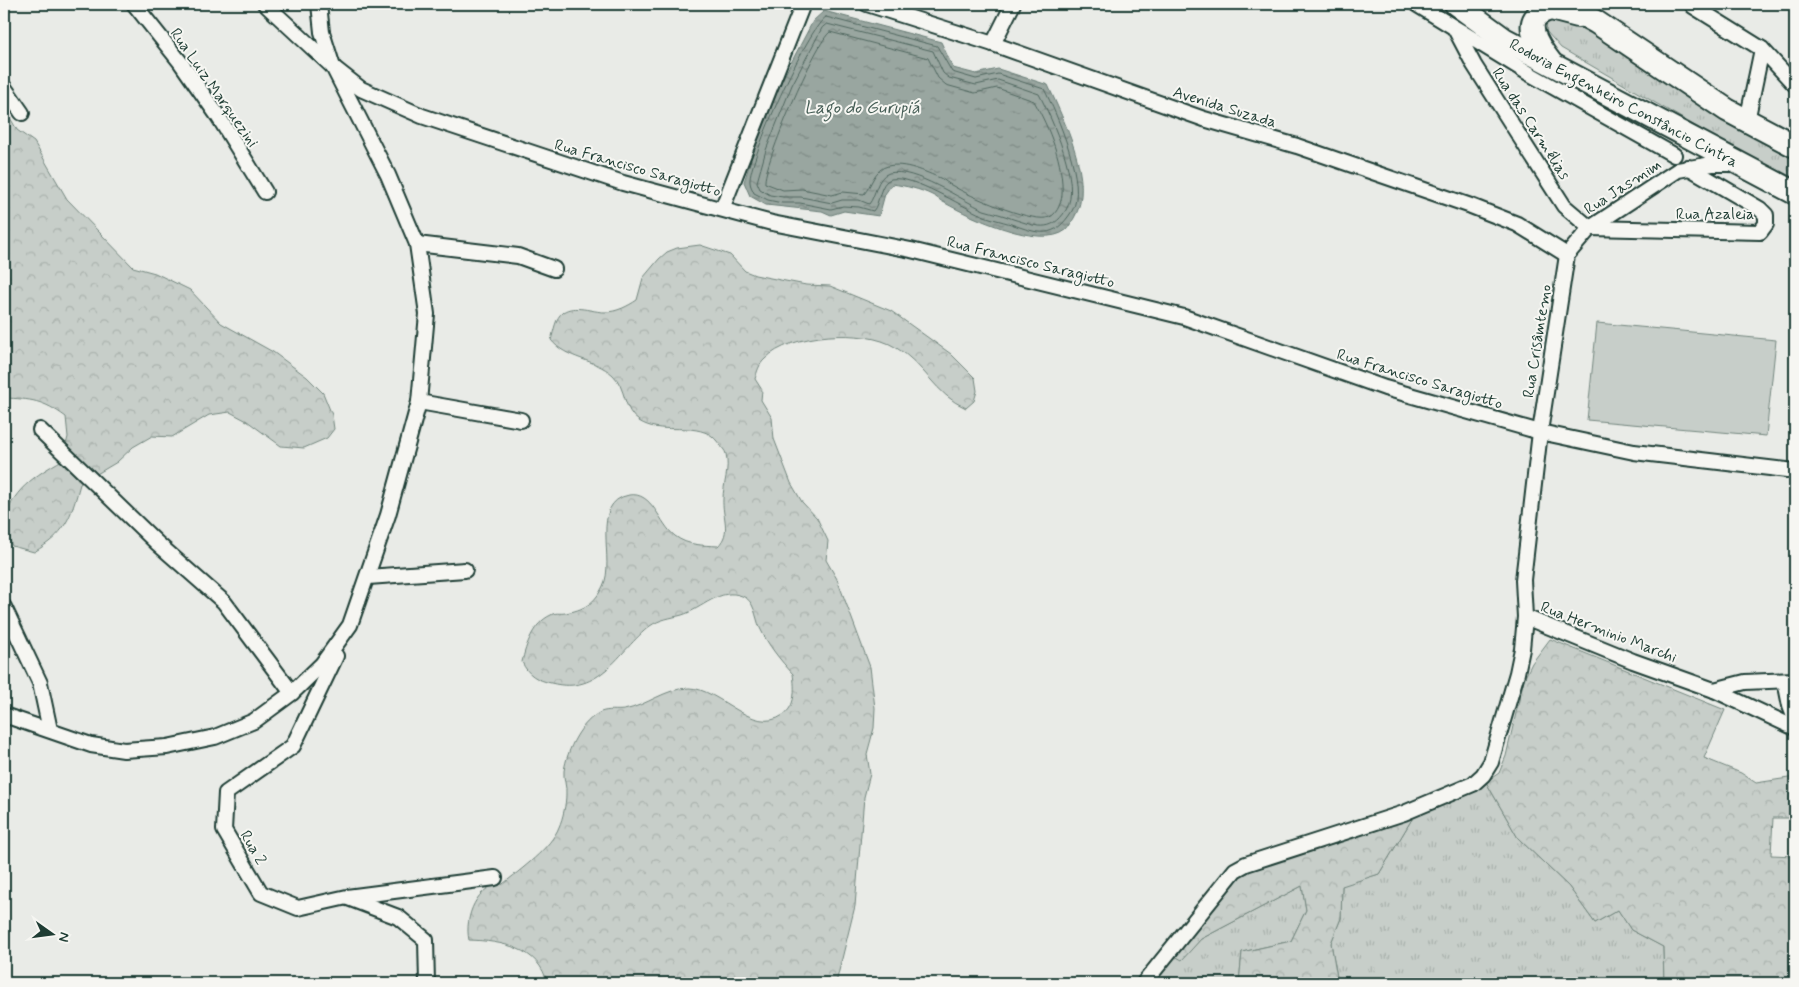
<svg xmlns="http://www.w3.org/2000/svg" width="1799" height="987" viewBox="0 0 1799 987" font-family="Mynerve,sans-serif">
<style>
.grass{fill:url(#grass-tufts);stroke:#73867e}
.forest{fill:url(#forest-crowns);stroke:#73867e}
.park{fill:#c7cec9;stroke:#73867e}
.water{fill:url(#water-ripples);stroke:#687c75}
.lines{fill:none;stroke-linecap:round;stroke-linejoin:round}
.shore{stroke:#50675f;stroke-width:1}
.minor-casing{stroke:#1f3d34;stroke-width:18}
.primary-casing{stroke:#1f3d34;stroke-width:26}
.minor{stroke:#f6f6f2;stroke-width:14}
.primary{stroke:#f6f6f2;stroke-width:22}
.labels{text-anchor:middle;stroke-width:4;stroke-linejoin:round;paint-order:stroke}
.street-label{font-size:16px;fill:#1f3d34;stroke:#f6f6f2}
.water-label{font-size:18px;font-style:italic;fill:#445c54;stroke:#f6f6f2}
</style>
<defs>
<pattern id="grass-tufts" width="24" height="20" patternUnits="userSpaceOnUse" patternTransform="scale(1.25)"><rect width="24" height="20" fill="#c7cec9"/><path d="M3 7l-1-3M5 7V3M7 7l1-3M15 17l-1-3M17 17v-4M19 17l1-3" fill="none" stroke="#aab2ad"/></pattern>
<pattern id="forest-crowns" width="20" height="18" patternUnits="userSpaceOnUse" patternTransform="scale(1.25)"><rect width="20" height="18" fill="#c7cec9"/><path d="M2 6a3 3 0 1 1 6 0M12 15a3 3 0 1 1 6 0" fill="none" stroke="#aab2ad"/></pattern>
<pattern id="water-ripples" width="26" height="14" patternUnits="userSpaceOnUse" patternTransform="scale(1.25)"><rect width="26" height="14" fill="#99a6a0"/><path d="M2 4q2-2 4 0t4 0M15 11q2-2 4 0t4 0" fill="none" stroke="#7c8883"/></pattern>
</defs>
<rect width="100%" height="100%" fill="#e9ebe7"/>
<filter id="ink" filterUnits="userSpaceOnUse"><feTurbulence type="fractalNoise" baseFrequency=".02" numOctaves="2"/><feDisplacementMap in="SourceGraphic" scale="10" xChannelSelector="R" yChannelSelector="G"/><feConvolveMatrix kernelMatrix="1 2 1 2 8 2 1 2 1" color-interpolation-filters="sRGB"/></filter>
<g filter="url(#ink)">
<g class="grass">
<polygon points="1551,19 1584,26 1712,112 1795,160 1795,184 1561,48 1546,31 1547,22"/>
<polygon points="1486,782 1518,838 1569,887 1595,923 1618,910 1631,930 1663,947 1664,983 1338,983 1331,943 1341,918 1342,885 1379,874 1415,814"/>
<polygon points="1302,886 1306,910 1291,941 1242,952 1239,983 1152,983 1175,956 1182,959 1201,939"/>
</g>
<g class="forest">
<path d="M4 107 17 130 34 142 67 199 133 267 155 273 190 290 221 323 273 352 307 377 323 393 332 415 334 429 327 438 304 448 281 446 247 421 230 412 209 415 172 437 152 436 133 447 117 462 80 484C71 518 65 534 34 552L12 546C10 540 6 530 6 524 7 492 38 474 62 460L68 437 66 417C43 400 31 399 4 398Z"/>
<path d="M700 245 730 255 745 271 755 275 806 285 830 286 891 311 951 354 975 378 977 391 974 401 966 408C935 395 924 363 895 347 865 328 790 333 765 359 759 364 757 372 755 379L762 390 761 400 772 418 774 439 791 483 802 502 817 518 828 541 826 560 837 579 870 667 875 708 874 728 867 754 870 774 864 797 855 906 836 983H547C540 948 501 941 469 940 464 917 477 884 503 884 520 870 551 848 559 827 563 818 566 804 566 794 567 787 563 778 564 771 567 750 581 721 601 712 609 709 616 711 624 710 646 706 666 688 689 688 719 688 753 736 783 715 796 706 795 689 793 674 780 660 768 645 760 628 755 617 755 600 742 596 720 587 702 609 682 615 671 618 660 619 650 626 618 651 601 696 551 683 537 680 528 675 522 662 526 645 533 623 551 615 555 612 560 614 565 613 584 610 595 603 603 586 616 561 589 502 629 495 653 491 659 524 675 536 688 546 703 545 718 546 732 532 722 517 723 499 723 484 730 469 726 454 725 450 722 448 720 445 717 441 713 436 709 434 687 423 661 435 639 421 623 411 626 387 613 375 594 358 567 360 551 340 554 331 555 318 563 312 575 304 592 312 605 312 617 312 628 306 637 300L643 278 659 259 667 252 677 248Z"/>
<polygon points="1550,639 1725,710 1704,758 1741,773 1756,783 1795,777 1795,818 1773,818 1771,855 1795,856 1795,983 1664,983 1663,947 1631,930 1618,910 1595,923 1569,887 1518,838 1486,782 1499,773 1506,756 1524,679 1532,663"/>
<polygon points="1415,814 1379,874 1342,886 1341,918 1331,943 1338,983 1239,983 1242,952 1291,941 1306,910 1302,886 1201,939 1182,960 1175,956 1234,876 1247,869"/>
</g>
<polygon class="park" points="1597,323 1776,340 1766,436 1587,420"/>
<path class="water" d="M824 11 941 42 953 68 976 74 998 69 1048 85C1063 119 1096 183 1074 218 1072 221 1069 227 1066 230 1041 250 970 217 945 203 940 201 937 197 932 195 920 189 906 186 892 184L885 194 879 216 844 211 831 215 822 211 766 205 750 196 744 182 755 147 782 80 813 21Z"/>
<g class="lines">
<g class="shore">
<path d="M826 17 937 46 952 72 976 79 998 74 1044 89C1057 114 1088 186 1072 211 1054 240 1039 234 1011 224 1001 221 991 219 982 215 960 206 914 175 891 179 879 182 880 204 873 211L859 207 843 206 831 209 800 203H782L768 200 754 193C753 190 750 186 750 182 748 161 808 27 826 17Z"/>
<path d="M827 24 933 51 943 73 949 78 976 85 998 80 1039 94C1052 119 1082 184 1066 210 1051 234 1036 226 1013 219 1004 215 994 213 984 210 961 200 914 167 889 173 876 177 876 196 869 204L859 200H842L832 203 801 197H783L770 195 760 189 757 182 766 150 792 85 822 28Z"/>
<path d="M830 32 928 58 938 78 946 85 975 93 997 88 1034 101C1049 128 1064 163 1062 195 1061 204 1056 217 1046 218 1028 221 969 196 953 186 948 184 945 180 940 178 926 172 904 162 888 166 874 169 872 185 864 194L843 192 832 195 802 189 783 190 765 183C763 166 816 41 830 32Z"/>
</g>
<defs>
<g id="minor">
<polyline points="134,4 181,63 218,116 265,192"/>
<polyline points="265,4 333,67 361,89 422,116 623,183 772,223 911,250 1184,317 1385,388 1540,432 1634,452 1795,471"/>
<polyline points="867,4 993,44 1204,119 1297,146 1471,206 1517,224 1567,255"/>
<polyline points="1416,4 1530,74 1674,155"/>
<polyline points="1693,4 1693,6 1762,49 1795,85"/>
<polyline points="1455,29 1474,65 1564,206 1590,228"/>
<polyline points="993,44 1013,4"/>
<polyline points="4,87 22,113"/>
<polyline points="1747,121 1762,49"/>
<polyline points="1735,164 1712,164 1678,170 1590,228 1567,255 1540,432 1523,580 1525,617 1633,661 1714,690 1795,728"/>
<polyline points="722,209 803,4"/>
<polyline points="1590,228 1760,232 1766,224 1766,215 1760,209 1688,167"/>
<polyline points="417,244 518,256 554,269"/>
<polyline points="419,402 521,420"/>
<polyline points="40,430 157,543 224,602 292,693"/>
<polyline points="368,577 465,570"/>
<polyline points="4,607 40,683 50,730"/>
<polyline points="336,656 293,746 226,793 224,830 261,893 298,908 347,897 495,878"/>
<polyline points="1785,681 1790,706 1795,719"/>
<polyline points="1714,690 1745,682 1795,680"/>
<polyline points="4,715 91,745 124,750 167,747 215,737 254,721 292,693 322,664 350,625 388,515 419,402 427,314 417,244 388,175 333,67 322,32 319,4"/>
<polyline points="348,898 398,917 426,940 427,983"/>
<polyline points="1144,983 1235,870 1246,864 1404,813 1473,784 1483,775 1491,762 1517,673 1522,649 1525,617"/>
</g>
<g id="primary">
<polyline points="1456,4 1504,39 1795,193"/>
<polyline points="1563,4 1596,22 1727,110 1795,146"/>
<path d="M1551 63C1538 46 1517 17 1551 9L1578 16"/>
</g>
</defs>
<use href="#minor" class="minor-casing"/>
<use href="#primary" class="primary-casing"/>
<use href="#minor" class="minor"/>
<use href="#primary" class="primary"/>
</g>
</g>
<g class="labels">
<g class="street-label">
<text transform="translate(215 87) rotate(55)" y="6">Rua Luiz Marquezini</text>
<text transform="translate(1624 102) rotate(28)" y="6">Rodovia Engenheiro Constâncio Cintra</text>
<text transform="translate(1225 106) rotate(17)" y="6">Avenida Suzada</text>
<text transform="translate(1532 123) rotate(57)" y="6">Rua das Carmélias</text>
<text transform="translate(638 167) rotate(16)" y="6">Rua Francisco Saragiotto</text>
<text transform="translate(1622 186) rotate(-33)" y="6">Rua Jasmim</text>
<text x="1715" y="219">Rua Azaleia</text>
<text transform="translate(1031 261) rotate(14)" y="6">Rua Francisco Saragiotto</text>
<text transform="translate(1536 341) rotate(-81)" y="6">Rua Crisâmtemo</text>
<text transform="translate(1420 378) rotate(17)" y="6">Rua Francisco Saragiotto</text>
<text transform="translate(1609 631) rotate(21)" y="6">Rua Herminio Marchi</text>
<text transform="translate(254 847) rotate(60)" y="6">Rua 2</text>
</g>
<g class="water-label">
<text x="862" y="113">Lago do Gurupiá</text>
</g>
</g>
<rect width="1799" height="987" fill="none" stroke="#f6f6f2" stroke-width="20"/>
<rect x="10" y="10" width="1779" height="967" fill="none" stroke="#1f3d34" stroke-width="2" filter="url(#ink)"/>
<g transform="translate(52 934) rotate(104)" stroke="#f6f6f2" stroke-width="4" paint-order="stroke">
<path d="M0-4L9 19L0 12L-9 19Z" fill="#1f3d34"/>
<text y="-8" font-size="14" font-weight="bold" text-anchor="middle" fill="#1f3d34">N</text>
</g>
</svg>
